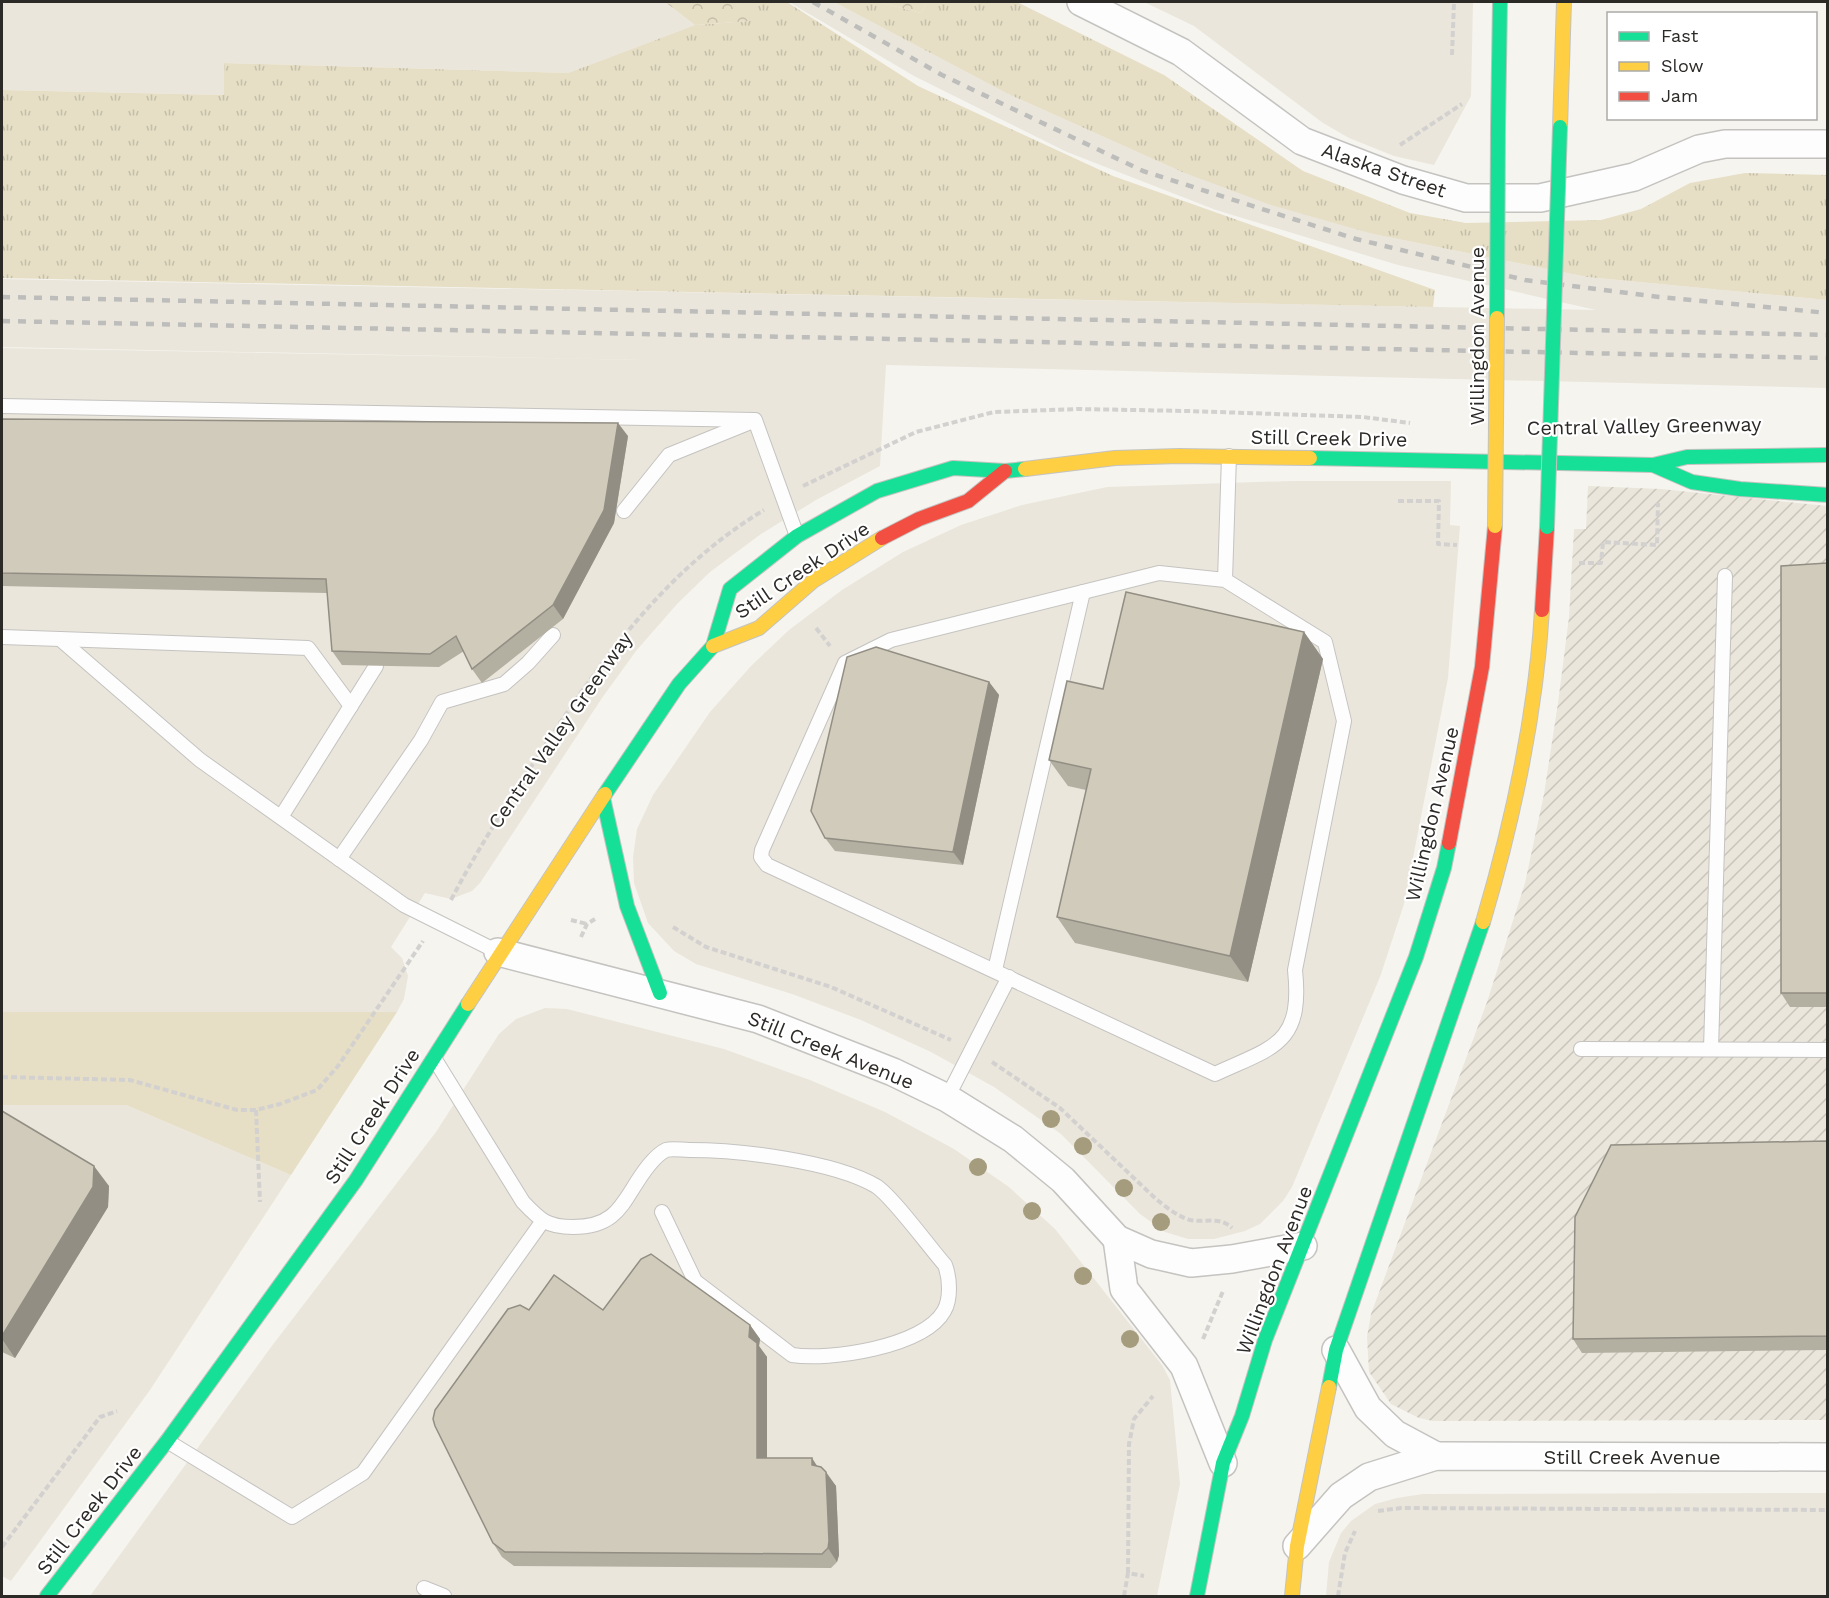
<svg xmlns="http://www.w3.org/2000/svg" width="1829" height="1598" viewBox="0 0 1829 1598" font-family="'Work Sans',sans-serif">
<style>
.built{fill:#eae6db}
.industrial{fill:url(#industrial-furrows)}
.grass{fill:url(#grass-tufts)}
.forest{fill:url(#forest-crowns)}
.park{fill:#e6dec5}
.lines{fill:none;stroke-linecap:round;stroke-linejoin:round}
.lane-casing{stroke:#c4c3c0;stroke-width:16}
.street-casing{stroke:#c4c3c0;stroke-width:30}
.fast-casing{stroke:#c4c3c0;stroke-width:16}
.slow-casing{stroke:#c4c3c0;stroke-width:16}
.jam-casing{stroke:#c4c3c0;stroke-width:16}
.path{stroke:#d3d1cf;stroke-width:4;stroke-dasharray:6 3;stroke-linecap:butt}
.lane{stroke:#fefdfd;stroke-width:14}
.street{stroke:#fefdfd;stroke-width:27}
.fast{stroke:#16e098;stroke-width:14}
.slow{stroke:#ffcf43;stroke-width:14}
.jam{stroke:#f24e42;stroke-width:14}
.rail{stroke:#bdbdbb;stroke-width:4.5;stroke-dasharray:8 8;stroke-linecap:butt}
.fast-bridge-casing{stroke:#c4c3c0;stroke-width:16;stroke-linecap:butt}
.slow-bridge-casing{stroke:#c4c3c0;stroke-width:16;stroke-linecap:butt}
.fast-bridge{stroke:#16e098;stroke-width:14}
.slow-bridge{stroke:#ffcf43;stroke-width:14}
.tree{fill:#a59c7e}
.wall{fill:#b3afa1}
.shaded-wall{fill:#928e83}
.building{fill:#d0cbbb;stroke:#928e83;stroke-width:1.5}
.labels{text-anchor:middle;stroke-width:4.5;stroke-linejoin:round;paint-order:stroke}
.street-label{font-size:20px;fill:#2c2a27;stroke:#fff}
</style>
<defs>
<pattern id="industrial-furrows" width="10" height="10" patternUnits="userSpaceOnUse" patternTransform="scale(1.5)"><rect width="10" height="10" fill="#eae6db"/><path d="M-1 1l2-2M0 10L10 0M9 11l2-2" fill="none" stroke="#c9c5bc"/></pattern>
<pattern id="grass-tufts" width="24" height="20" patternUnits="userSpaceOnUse" patternTransform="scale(1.5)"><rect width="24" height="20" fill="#e6dec5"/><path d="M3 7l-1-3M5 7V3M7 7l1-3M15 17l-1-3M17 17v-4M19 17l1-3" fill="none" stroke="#c5bfa9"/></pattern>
<pattern id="forest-crowns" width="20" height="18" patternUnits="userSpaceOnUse" patternTransform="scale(1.5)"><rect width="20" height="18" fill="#e6dec5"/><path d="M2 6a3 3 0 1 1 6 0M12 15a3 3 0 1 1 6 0" fill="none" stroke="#c5bfa9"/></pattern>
</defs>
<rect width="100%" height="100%" fill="#f5f4ef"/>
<g class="built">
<polygon points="2,2 665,2 695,25 568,73 225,63 225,95 2,90"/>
<polygon points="789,2 834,2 1008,94 1182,172 1373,234 1587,277 1828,300 1827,388 886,365 880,466 816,500 761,534 710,572 677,604 636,651 602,698 480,883 472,891 451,899 425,893 391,947 402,958 408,976 404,999 397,1012 2,1012 2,348 644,360 2,347 2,279 1596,310 1398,265 1216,210 1067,152 914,76"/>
<polygon points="1144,2 1473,2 1471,96 1434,165 1394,156 1349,138 1323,123 1194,26"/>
<polygon points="1291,481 1451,481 1450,525 1460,526 1448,678 1404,904 1380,977 1292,1187 1283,1201 1260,1224 1245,1231 1214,1239 1188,1239 1165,1232 1140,1214 1061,1134 994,1087 931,1052 861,1020 792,994 696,964 674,951 648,923 634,883 633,857 637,829 653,795 710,712 751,666 789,630 842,590 903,552 961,525 1022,505 1107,487"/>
<polygon points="545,1008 567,1009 724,1049 810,1080 885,1112 954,1149 1009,1187 1055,1229 1162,1365 1170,1380 1180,1484 1157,1596 90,1596 271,1347 436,1132 499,1034 516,1019"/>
<polygon points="2,1105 126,1105 291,1175 150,1390 11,1581 2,1576"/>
<polygon points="1827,1493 1827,1596 1326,1596 1329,1562 1341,1533 1351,1521 1375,1504 1397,1498 1423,1494"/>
</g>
<polygon class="industrial" points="1588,486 1661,489 1827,506 1827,1420 1433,1421 1419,1418 1391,1404 1369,1372 1367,1337 1371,1314 1487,1002 1525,883 1544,794 1558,703 1569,617 1574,529 1586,529"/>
<g class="grass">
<polygon points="736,2 787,2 918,86 1113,176 1435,290 1433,307 2,278 2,90 224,95 224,63 568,73 695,25 749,21"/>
<polygon points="834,2 878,2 921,13 927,2 1017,2 1164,75 1303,171 1410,213 1466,223 1601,220 1641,209 1690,183 1745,173 1827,175 1827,300 1587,277 1373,234 1271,205 1182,172 1008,94"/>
</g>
<g class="forest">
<polygon points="665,2 736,2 750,21 695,25"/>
<polygon points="878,2 927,2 921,13"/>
</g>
<polygon class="park" points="2,1012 397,1012 291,1175 126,1105 2,1105"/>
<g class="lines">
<defs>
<g id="lane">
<polyline points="2,406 755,420 797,536"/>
<polyline points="624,511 669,455 748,423"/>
<path d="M1225 580 1159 573 891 640 845 663 762 850 761 857 767 865 1215 1074C1273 1047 1303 1045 1295 970L1344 721 1325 642 1225 580 1229 456"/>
<polyline points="2,637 60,639 200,760 404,905 498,952"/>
<polyline points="60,639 308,648 351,706"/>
<polyline points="281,817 376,666"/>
<polyline points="339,859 421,740 442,702 504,684 528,663 553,635"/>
<polyline points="995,970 1083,592"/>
<polyline points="1581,1049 1828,1050"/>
<polyline points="1711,1049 1725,576"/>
<path d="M434 1058 523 1202C540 1220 547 1227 573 1227 622 1227 623 1197 649 1165 654 1159 659 1153 666 1150 672 1148 682 1150 689 1150 739 1150 833 1161 876 1186 892 1196 930 1248 945 1265 950 1278 951 1299 944 1311 924 1347 828 1361 792 1355L695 1281 662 1212"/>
<polyline points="947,1098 1009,977"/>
<polyline points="167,1441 292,1517 363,1473 542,1222"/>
<polyline points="424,1588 444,1596"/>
</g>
<g id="street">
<polyline points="1081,2 1181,52 1302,141 1403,180 1466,198 1540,198 1634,177 1699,149 1725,144 1828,144"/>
<polyline points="498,952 758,1019 893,1072 947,1098 1013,1139 1063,1180 1117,1239 1151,1254 1191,1263 1232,1259 1303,1246"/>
<polyline points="1117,1239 1124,1289 1184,1366 1223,1463"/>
<polyline points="1336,1350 1368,1408 1395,1434 1436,1456"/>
<polyline points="1297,1546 1341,1496 1369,1477 1436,1456 1828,1457"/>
</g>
<g id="fast">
<polyline points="1498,127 1500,2"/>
<polyline points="1310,458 1653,465 1687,457 1828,455"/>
<polyline points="1653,465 1692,482 1740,489 1828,495"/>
<polyline points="605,794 679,684 713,646 730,589 797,536 877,491 953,468 1005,471 1025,469"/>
<polyline points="603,798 627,906 660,993"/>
<polyline points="1329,1387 1336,1350 1483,922"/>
<polyline points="47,1596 167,1441 356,1180 468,1004"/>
<polyline points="1197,1596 1223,1463 1242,1416 1265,1340 1416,957 1444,868 1449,843"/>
</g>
<g id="slow">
<polyline points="1560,127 1564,2"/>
<polyline points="1025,469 1115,458 1179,456 1310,458"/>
<polyline points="713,646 759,628 813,581 882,538"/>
<path d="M1483 922C1512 824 1536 713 1542 610"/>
<polyline points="468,1004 605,794"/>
<polyline points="1292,1596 1297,1546 1329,1387"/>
</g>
<g id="jam">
<polyline points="882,538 919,519 968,501 1005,471"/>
<polyline points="1542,610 1547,527"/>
<polyline points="1449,843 1482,667 1495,526"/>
</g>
</defs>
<use href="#lane" class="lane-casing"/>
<use href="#street" class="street-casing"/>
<use href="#fast" class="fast-casing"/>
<use href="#slow" class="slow-casing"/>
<use href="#jam" class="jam-casing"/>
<g class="path">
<polyline points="1452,55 1454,2"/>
<polyline points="1400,145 1462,104"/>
<polyline points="803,486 916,432 994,412 1078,409 1188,411 1363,417 1410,423"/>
<polyline points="1398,501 1439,501 1438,544 1457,545"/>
<polyline points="1579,563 1601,563 1603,542 1657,545 1658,503"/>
<polyline points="816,628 830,646"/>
<path d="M451 900C477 850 507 804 538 756 599 663 666 569 764 510"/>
<polyline points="571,920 587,924"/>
<polyline points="673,927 706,947 831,987 951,1040"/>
<polyline points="581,937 587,924 595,919"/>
<path d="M992 1062 1060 1108 1156 1199C1166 1207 1177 1216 1190 1220 1205 1223 1220 1216 1232 1228"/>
<polyline points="2,1077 130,1080 237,1110 256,1110 280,1104 317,1090 338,1066 423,941"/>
<polyline points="256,1110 260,1202"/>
<polyline points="1203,1339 1223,1291"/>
<polyline points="1378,1511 1401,1508 1828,1510"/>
<polyline points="2,1547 100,1417 117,1411"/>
<polyline points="1128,1573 1129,1444 1134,1419 1153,1396"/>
<polyline points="1124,1596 1128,1573 1144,1576"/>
<polyline points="1338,1596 1345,1553 1355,1531"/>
</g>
<use href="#lane" class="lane"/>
<use href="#street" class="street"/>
<use href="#fast" class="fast"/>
<use href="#slow" class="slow"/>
<use href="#jam" class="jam"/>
<g class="rail">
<polyline points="813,2 942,75 1143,171 1356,239 1525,280 1659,297 1828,313"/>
<polyline points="2,297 1828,335"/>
<polyline points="2,321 1828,358"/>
</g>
<defs>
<g id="fast-bridge">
<polyline points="1497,318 1498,127"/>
<polyline points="1547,527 1560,127"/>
</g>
<polyline id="slow-bridge" points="1495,526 1497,318"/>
</defs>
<use href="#fast-bridge" class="fast-bridge-casing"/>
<use href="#slow-bridge" class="slow-bridge-casing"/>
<use href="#fast-bridge" class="fast-bridge"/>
<use href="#slow-bridge" class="slow-bridge"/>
</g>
<g class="tree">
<circle cx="1051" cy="1119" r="9"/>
<circle cx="1083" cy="1146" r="9"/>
<circle cx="978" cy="1167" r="9"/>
<circle cx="1124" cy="1188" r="9"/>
<circle cx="1032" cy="1211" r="9"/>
<circle cx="1161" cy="1222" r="9"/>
<circle cx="1083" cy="1276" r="9"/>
<circle cx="1130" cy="1339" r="9"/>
</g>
<g class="wall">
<polygon points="2,419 628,436 614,523 563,619 482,683 472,669 464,651 439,667 342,665 332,651 327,593 2,586"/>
<polygon points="1827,563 1827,1007 1790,1007 1781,993"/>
<polygon points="1304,632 1323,659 1248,982 1075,943 1057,917 1086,790 1068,786 1049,760 1103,689"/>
<polygon points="989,682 999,695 963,865 835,851 825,838"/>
<polygon points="2,1111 109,1186 108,1207 15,1358 2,1352"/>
<polygon points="1827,1141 1827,1350 1582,1353 1573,1339"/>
<polygon points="529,1310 603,1310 750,1325 760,1339 759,1346 767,1357 767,1458 817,1466 836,1486 839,1555 837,1562 831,1568 514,1566 502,1557 493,1543"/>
</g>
<g class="shaded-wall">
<polygon points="618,423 628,436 614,523 563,619 553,605"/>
<polygon points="1304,632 1323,659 1248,982 1230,956"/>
<polygon points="989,682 999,695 963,865 953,852"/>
<polygon points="94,1166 109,1186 108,1207 15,1358 2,1339 2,1336"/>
<polygon points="750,1325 760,1339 759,1346 767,1357 767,1472 757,1458 749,1337"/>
<polygon points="812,1458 821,1472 812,1465"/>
<polygon points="826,1472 836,1486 839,1555 837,1562 828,1548"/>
</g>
<g class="building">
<polygon points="2,419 618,423 604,510 553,605 472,669 456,636 430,654 332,651 326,579 2,573"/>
<polygon points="1827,563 1827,993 1781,993 1781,566"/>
<polygon points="1126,592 1304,632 1230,956 1057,917 1091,769 1049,760 1067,681 1103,689"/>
<polygon points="876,647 989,682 953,852 825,838 811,811 847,657"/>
<polygon points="2,1111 94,1166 93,1187 2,1336"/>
<polygon points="1827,1141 1827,1336 1573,1339 1575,1217 1611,1145"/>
<polygon points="651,1254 750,1325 749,1337 757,1343 757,1458 812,1458 812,1465 821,1467 826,1472 829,1541 828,1548 822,1554 505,1552 493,1543 435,1426 433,1419 435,1410 508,1309 520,1305 529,1310 554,1275 603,1310 641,1259"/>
</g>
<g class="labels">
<g class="street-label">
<text transform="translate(1384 170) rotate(19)" y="7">Alaska Street</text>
<text transform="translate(1477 336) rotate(-90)" y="7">Willingdon Avenue</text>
<text transform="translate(1644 426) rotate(-1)" y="7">Central Valley Greenway</text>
<text transform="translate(1329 438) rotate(1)" y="7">Still Creek Drive</text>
<text transform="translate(802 570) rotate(-34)" y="7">Still Creek Drive</text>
<text transform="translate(560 730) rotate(-55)" y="7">Central Valley Greenway</text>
<text transform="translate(1432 814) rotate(-77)" y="7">Willingdon Avenue</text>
<text transform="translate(831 1050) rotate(22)" y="7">Still Creek Avenue</text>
<text transform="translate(372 1116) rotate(-57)" y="7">Still Creek Drive</text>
<text transform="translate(1274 1270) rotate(-69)" y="7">Willingdon Avenue</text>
<text x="1632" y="1464">Still Creek Avenue</text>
<text transform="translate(89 1510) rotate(-52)" y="7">Still Creek Drive</text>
</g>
</g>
<rect width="1829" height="1598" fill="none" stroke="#2c2a27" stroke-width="6"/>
<rect x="1607" y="12" width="210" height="108" fill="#ffffff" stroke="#abaaa9" stroke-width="1.5"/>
<rect x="1619" y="32" width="30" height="9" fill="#16e098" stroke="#abaaa9" stroke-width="1.5"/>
<text x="1661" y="42" font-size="18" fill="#2c2a27">Fast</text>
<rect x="1619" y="62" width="30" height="9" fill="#ffcf43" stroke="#abaaa9" stroke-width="1.5"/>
<text x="1661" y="72" font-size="18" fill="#2c2a27">Slow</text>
<rect x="1619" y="92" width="30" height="9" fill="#f24e42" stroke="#abaaa9" stroke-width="1.5"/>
<text x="1661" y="102" font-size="18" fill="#2c2a27">Jam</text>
</svg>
